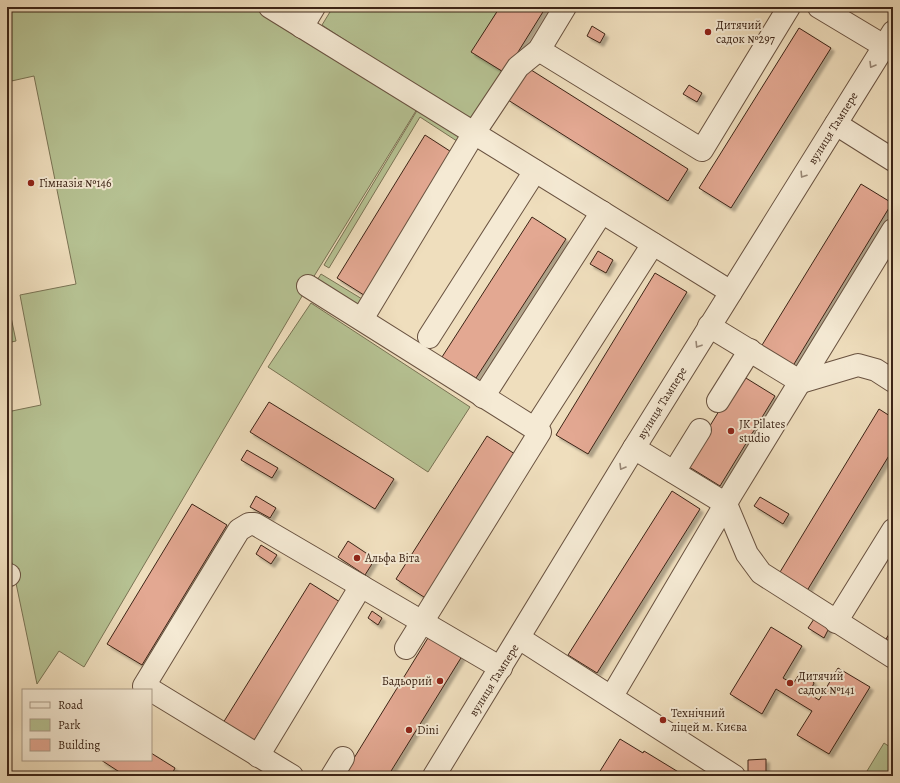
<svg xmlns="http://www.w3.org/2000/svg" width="900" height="783" viewBox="0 0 900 783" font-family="Alegreya,serif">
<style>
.green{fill:#b6c293;stroke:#797354}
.building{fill:#e3a892;stroke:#3c2416;filter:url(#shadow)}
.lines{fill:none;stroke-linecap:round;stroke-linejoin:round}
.minor-casing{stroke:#695240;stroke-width:24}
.minor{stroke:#f5ead4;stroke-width:22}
.oneway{stroke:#988775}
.poi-dot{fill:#8f2418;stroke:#f5ead4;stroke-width:1.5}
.labels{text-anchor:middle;stroke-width:4;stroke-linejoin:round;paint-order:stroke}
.poi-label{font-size:12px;fill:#3c2416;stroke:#f5ead4;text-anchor:start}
.street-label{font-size:12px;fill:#3c2416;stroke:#f5ead4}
</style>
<defs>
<filter id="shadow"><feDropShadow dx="3.5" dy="3.5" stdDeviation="1" flood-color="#0004"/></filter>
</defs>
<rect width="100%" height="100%" fill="#efdebd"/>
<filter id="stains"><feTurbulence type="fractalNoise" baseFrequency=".005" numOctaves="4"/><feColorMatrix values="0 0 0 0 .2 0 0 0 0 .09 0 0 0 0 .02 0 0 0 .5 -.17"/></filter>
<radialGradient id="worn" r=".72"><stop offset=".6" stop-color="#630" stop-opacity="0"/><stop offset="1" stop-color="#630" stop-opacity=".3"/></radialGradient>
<g class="green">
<polygon points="7,7 270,7 422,101 308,286 84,667 59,651 37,684 7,540 7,412 41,405 20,295 76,284 34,76 7,82"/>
<polygon points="333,7 500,7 472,52 505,73 469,121 322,25"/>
<polygon points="421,104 466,134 463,145 420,117 329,268 324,265"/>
<polygon points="321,274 367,302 360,313 314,285"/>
<polygon points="7,298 16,341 7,343"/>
<polygon points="311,303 470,407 428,472 268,367"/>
<polygon points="884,743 893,749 893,776 864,776"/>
</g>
<g class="building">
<polygon points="500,7 546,7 505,73 471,52"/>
<polygon points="592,26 605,34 600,43 587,36"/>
<polygon points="799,28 831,48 731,208 699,188"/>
<polygon points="528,68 688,169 668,201 508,100"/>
<polygon points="689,85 702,93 697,102 683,94"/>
<polygon points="425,135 456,155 367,297 337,278"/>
<polygon points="861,184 892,203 791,369 759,350"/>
<polygon points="532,217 566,239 476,378 442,357"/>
<polygon points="598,251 613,260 606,273 590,264"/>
<polygon points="655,273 687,292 588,454 556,435"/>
<polygon points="741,375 775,396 720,486 686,465"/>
<polygon points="269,402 394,479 375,509 250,432"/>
<polygon points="879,409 893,418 893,449 805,594 777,577"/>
<polygon points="487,436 518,456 427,599 396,579"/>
<polygon points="247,450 278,468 272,478 241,460"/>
<polygon points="672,491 700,509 597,673 568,655"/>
<polygon points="256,496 276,508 270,518 250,507"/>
<polygon points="760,497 789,514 783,524 754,506"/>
<polygon points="192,504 227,525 142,665 107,644"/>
<polygon points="348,541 375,559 365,575 338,557"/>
<polygon points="261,545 277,555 271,564 256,554"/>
<polygon points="310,583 340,602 253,742 223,723"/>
<polygon points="372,611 382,618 378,625 368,618"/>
<polygon points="814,619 829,628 824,638 808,628"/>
<polygon points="771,627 802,646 783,678 793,684 798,676 808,675 814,683 809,694 819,700 838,668 870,687 829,754 797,735 812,711 776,689 762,714 730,694"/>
<polygon points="893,628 893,644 886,639"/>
<polygon points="431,633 464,653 388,776 343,776"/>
<polygon points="620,739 643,753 644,751 685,776 597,776"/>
<polygon points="151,753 175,768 171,776 119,776 121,773 101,760 151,760"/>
<polygon points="766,759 766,776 748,776 748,760"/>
</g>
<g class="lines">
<defs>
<g id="minor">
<polyline points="270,7 731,292"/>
<polyline points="819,7 884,46"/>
<polyline points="302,27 314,7"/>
<polyline points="539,50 702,150 789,7"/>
<polyline points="836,124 893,160"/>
<polyline points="308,286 540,432 406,648"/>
<polyline points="362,319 474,133 518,67 539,50 565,7"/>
<polyline points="709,326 801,382 858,365 876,370 893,381"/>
<polyline points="429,337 535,171"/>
<polyline points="483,397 602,212"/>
<polyline points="718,401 750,350"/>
<polyline points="535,428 653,244"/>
<polyline points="634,448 726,504 747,554 761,573 893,657"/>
<polyline points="674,472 700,430"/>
<polyline points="7,575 9,575"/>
<polyline points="836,622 893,530"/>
<polyline points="519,638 734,776"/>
<polyline points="151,690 144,686 239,530 249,524 255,524 501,668"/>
<polyline points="151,690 292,776"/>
<polyline points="612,696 732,493 893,230"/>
<polyline points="258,756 361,586"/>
<polyline points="332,776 343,758"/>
<polyline points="434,776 634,448 893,32"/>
</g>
</defs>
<use href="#minor" class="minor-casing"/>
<use href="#minor" class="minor"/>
</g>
<defs><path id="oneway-chevron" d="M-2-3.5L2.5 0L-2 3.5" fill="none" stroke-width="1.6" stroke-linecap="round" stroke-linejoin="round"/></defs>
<g class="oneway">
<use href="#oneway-chevron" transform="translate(872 65) rotate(121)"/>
<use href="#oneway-chevron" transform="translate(803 175) rotate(123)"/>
<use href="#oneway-chevron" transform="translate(698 345) rotate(122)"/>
<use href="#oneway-chevron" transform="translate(622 467) rotate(121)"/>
</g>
<g class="poi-dot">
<circle cx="708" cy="32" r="4"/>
<circle cx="31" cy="183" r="4"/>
<circle cx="731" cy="431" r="4"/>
<circle cx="357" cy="558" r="4"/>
<circle cx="440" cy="681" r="4"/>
<circle cx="790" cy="683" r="4"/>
<circle cx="663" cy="720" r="4"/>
<circle cx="409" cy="730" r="4"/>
</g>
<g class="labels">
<g class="poi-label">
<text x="716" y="29">Дитячий<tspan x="716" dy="14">садок №297</tspan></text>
<text x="39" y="187">Гімназія №146</text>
<text x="739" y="428">JK Pilates<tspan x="739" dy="14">studio</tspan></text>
<text x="365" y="562">Альфа Віта</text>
<text x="798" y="680">Дитячий<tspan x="798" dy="14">садок №141</tspan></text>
<text x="432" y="685" text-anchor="end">Бадьорий</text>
<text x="671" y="717">Технічний<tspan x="671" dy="14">ліцей м. Києва</tspan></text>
<text x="417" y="734">Dini</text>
</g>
<g class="street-label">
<text transform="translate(833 128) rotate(-58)" y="4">вулиця Тампере</text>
<text transform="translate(662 403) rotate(-58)" y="4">вулиця Тампере</text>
<text transform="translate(494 680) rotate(-58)" y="4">вулиця Тампере</text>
</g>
</g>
<rect width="900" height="783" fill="none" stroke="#efdebd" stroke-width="24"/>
<rect x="8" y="8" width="884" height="767" fill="none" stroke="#3c2416" stroke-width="2"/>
<rect x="12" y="12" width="876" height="759" fill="none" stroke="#3c2416"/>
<rect x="22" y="689" width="130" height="72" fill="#f5ead4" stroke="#ab9b88"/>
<rect x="30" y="702" width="20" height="6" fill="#f5ead4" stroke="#ab9b88"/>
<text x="58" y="709" font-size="12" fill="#3c2416">Road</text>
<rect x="30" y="719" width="20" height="12" fill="#b6c293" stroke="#ab9b88"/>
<text x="58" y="729" font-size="12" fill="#3c2416">Park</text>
<rect x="30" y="739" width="20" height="12" fill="#e3a892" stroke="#ab9b88"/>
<text x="58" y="749" font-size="12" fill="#3c2416">Building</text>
<rect width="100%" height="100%" filter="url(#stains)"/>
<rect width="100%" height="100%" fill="url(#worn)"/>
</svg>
